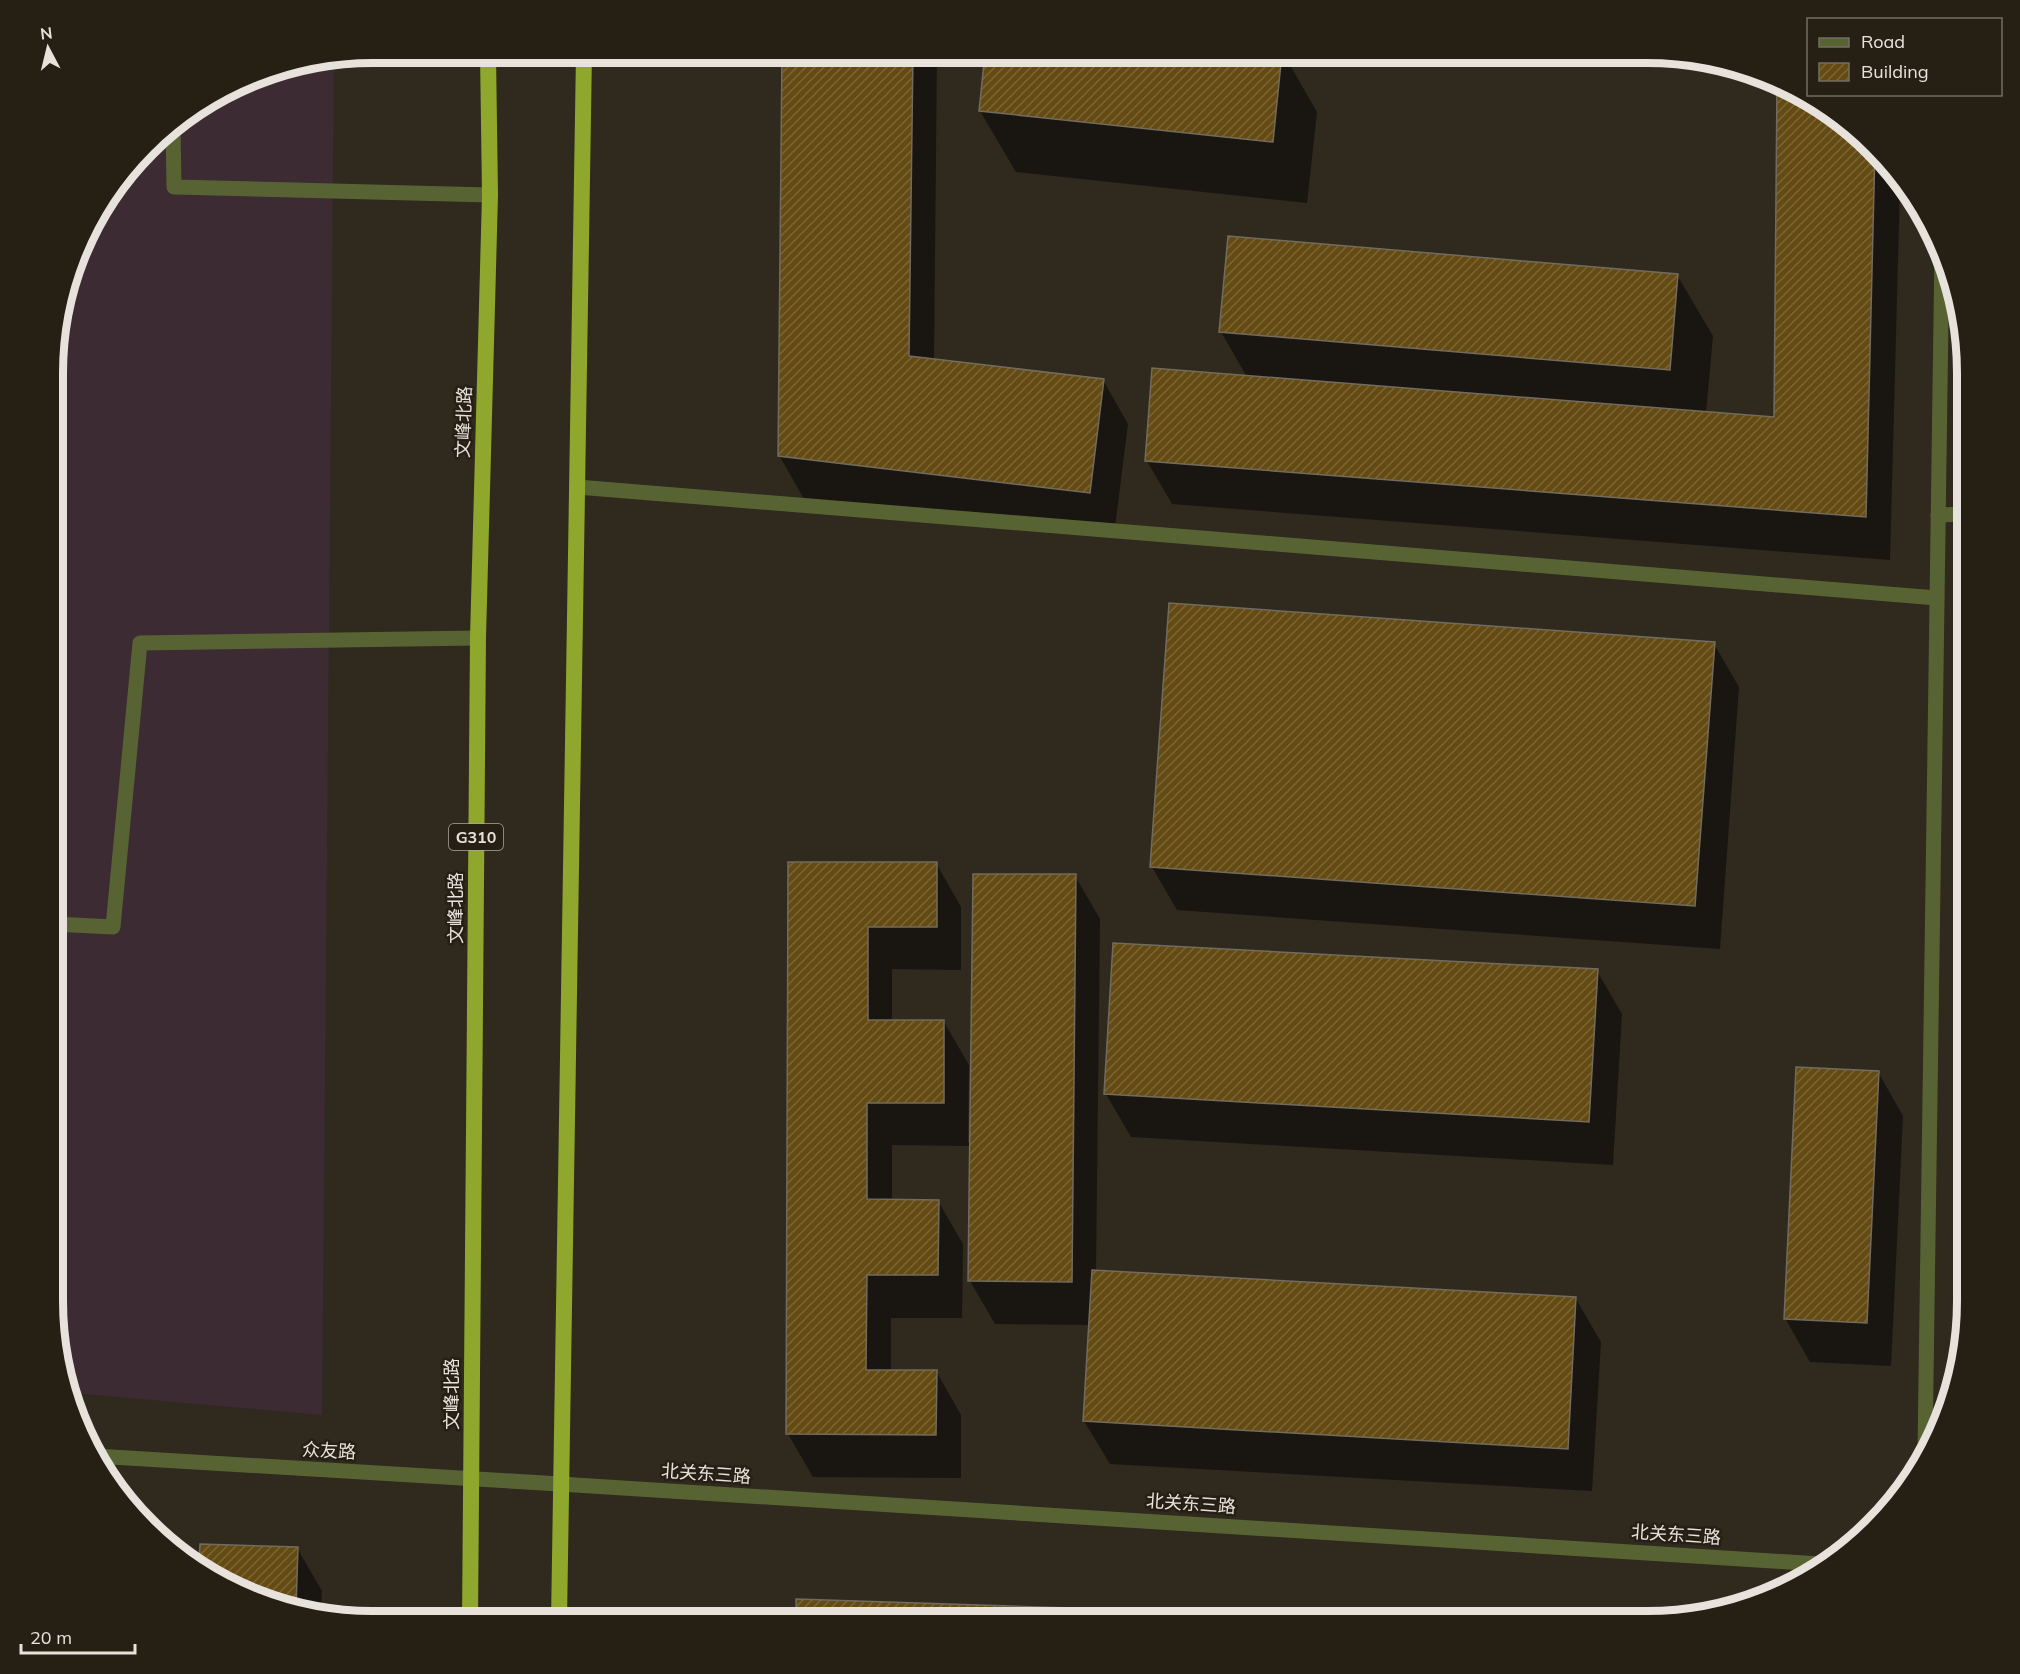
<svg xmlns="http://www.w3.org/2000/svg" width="2020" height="1674" viewBox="0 0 2020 1674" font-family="Mulish,'Noto Sans SC',sans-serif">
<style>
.education{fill:#3d2b33}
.shadow{fill:#0007}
.building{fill:url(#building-hatch);stroke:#726b5e;stroke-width:1.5}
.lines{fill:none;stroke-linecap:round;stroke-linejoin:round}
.service{stroke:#586334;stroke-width:15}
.minor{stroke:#586334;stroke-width:15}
.tertiary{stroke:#586334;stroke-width:15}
.trunk{stroke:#8fa72c;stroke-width:16}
.labels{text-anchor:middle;stroke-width:5;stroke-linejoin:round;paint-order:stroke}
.shield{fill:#251f14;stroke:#ada8a0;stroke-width:1.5}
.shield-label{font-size:16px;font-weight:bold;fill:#e7e3dc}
.street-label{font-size:18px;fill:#e7e3dc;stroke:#251f14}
.rim{fill:none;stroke:#e7e3dc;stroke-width:8}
</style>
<defs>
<pattern id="building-hatch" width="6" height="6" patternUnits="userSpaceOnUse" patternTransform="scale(1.5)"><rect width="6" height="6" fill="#644b13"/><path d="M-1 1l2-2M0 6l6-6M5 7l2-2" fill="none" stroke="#7a6535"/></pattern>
</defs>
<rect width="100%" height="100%" fill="#2f291e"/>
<polygon class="education" points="334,59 322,1415 72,1393 53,1323 55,330 95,213 162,132 269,70"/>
<g class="shadow">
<polygon points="784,53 937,53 934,360 1103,380 1128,424 1114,535 804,499 779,455"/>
<polygon points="986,53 1283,53 1317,112 1307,203 1016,172 980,111"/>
<polygon points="1779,83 1873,146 1900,185 1890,560 1172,504 1147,461 1247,377 1221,332 1677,275 1713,336 1706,413 1776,419"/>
<polygon points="1714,644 1739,687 1720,949 1177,910 1152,867"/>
<polygon points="790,863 936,863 961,907 961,970 892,969 892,1022 944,1022 969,1065 968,1142 971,1142 1075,876 1100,919 1096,1272 1576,1299 1601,1342 1592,1491 1110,1464 1084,1421 1090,1325 995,1324 970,1281 971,1146 892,1145 892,1201 938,1201 963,1244 962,1318 891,1318 891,1371 936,1371 961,1415 961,1478 813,1477 788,1434"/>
<polygon points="1597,971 1622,1014 1613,1165 1131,1137 1106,1094"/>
<polygon points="1878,1072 1903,1116 1891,1366 1810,1362 1785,1318"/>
<polygon points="201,1545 297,1548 322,1591 321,1614 250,1597 201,1564"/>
<polygon points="798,1600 1256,1615 1260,1621 797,1621"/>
</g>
<g class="building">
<polygon points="782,53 913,53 909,356 1104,379 1090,493 778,456"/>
<polygon points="985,53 1282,53 1273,142 979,111"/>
<polygon points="1777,82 1875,148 1866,517 1145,461 1152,368 1774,417"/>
<polygon points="1228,236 1678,274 1670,370 1219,332"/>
<polygon points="1169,603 1715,642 1695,906 1150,867"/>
<polygon points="788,862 937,862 937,927 868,927 868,1020 944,1020 944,1103 867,1103 867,1199 939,1200 938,1275 867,1275 866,1370 937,1370 936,1435 786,1434"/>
<polygon points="973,874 1076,874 1072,1282 968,1281"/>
<polygon points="1113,943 1598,969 1589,1122 1104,1094"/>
<polygon points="1796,1067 1879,1071 1867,1323 1784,1319"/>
<polygon points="1092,1270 1576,1297 1568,1449 1083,1421"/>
<polygon points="200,1544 298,1547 296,1608 250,1597 199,1563"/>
<polygon points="796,1599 1257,1614 1257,1621 796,1621"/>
</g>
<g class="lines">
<g class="service">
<polyline points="173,125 174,187 490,195"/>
<polyline points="1938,515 1967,514"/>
<polyline points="54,924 113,927 140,643 478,638"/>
</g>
<g class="minor">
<polyline points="577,487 1937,598"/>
<polyline points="1925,1451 1942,248"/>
<polyline points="560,1484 1820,1564"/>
</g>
<polyline class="tertiary" points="95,1456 560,1484"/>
<g class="trunk">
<polyline points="470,1621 478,638 490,195 488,53"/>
<polyline points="559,1621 584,53"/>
</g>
</g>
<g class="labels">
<rect class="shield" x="449" y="824" width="54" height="26" rx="4.5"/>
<g class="shield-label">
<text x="476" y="843">G310</text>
</g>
<g class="street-label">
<text transform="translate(464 422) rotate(-88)" y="6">文峰北路</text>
<text transform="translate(456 908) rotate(-90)" y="6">文峰北路</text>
<text transform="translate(452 1394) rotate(-90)" y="6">文峰北路</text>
<text transform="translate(329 1451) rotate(3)" y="6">众友路</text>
<text transform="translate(706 1474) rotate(4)" y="6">北关东三路</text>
<text transform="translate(1191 1504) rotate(4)" y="6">北关东三路</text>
<text transform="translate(1676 1535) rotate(4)" y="6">北关东三路</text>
</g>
</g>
<path d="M0 0H2020V1674H0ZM373 63H1647A310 310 0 0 1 1957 373V1301A310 310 0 0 1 1647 1611H373A310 310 0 0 1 63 1301V373A310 310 0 0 1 373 63Z" fill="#251f14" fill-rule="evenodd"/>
<path class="rim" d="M373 63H1647A310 310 0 0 1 1957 373V1301A310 310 0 0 1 1647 1611H373A310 310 0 0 1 63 1301V373A310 310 0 0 1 373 63Z"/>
<rect x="1807" y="18" width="195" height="78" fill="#251f14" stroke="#736d64" stroke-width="1.5"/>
<rect x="1819" y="38" width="30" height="9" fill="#586334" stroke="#736d64" stroke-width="1.5"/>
<text x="1861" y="48" font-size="18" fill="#e7e3dc">Road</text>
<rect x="1819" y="63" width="30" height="18" fill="url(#building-hatch)" stroke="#736d64" stroke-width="1.5"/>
<text x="1861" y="78" font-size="18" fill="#e7e3dc">Building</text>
<g transform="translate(48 48) rotate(353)" stroke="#251f14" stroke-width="4.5" paint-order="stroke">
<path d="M0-4.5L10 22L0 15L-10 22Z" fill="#e7e3dc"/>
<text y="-9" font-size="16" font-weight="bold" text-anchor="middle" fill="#e7e3dc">N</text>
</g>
<path d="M21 1644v9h114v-9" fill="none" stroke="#e7e3dc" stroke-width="3"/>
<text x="30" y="1644" font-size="18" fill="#e7e3dc" stroke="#251f14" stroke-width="4.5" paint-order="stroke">20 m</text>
</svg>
